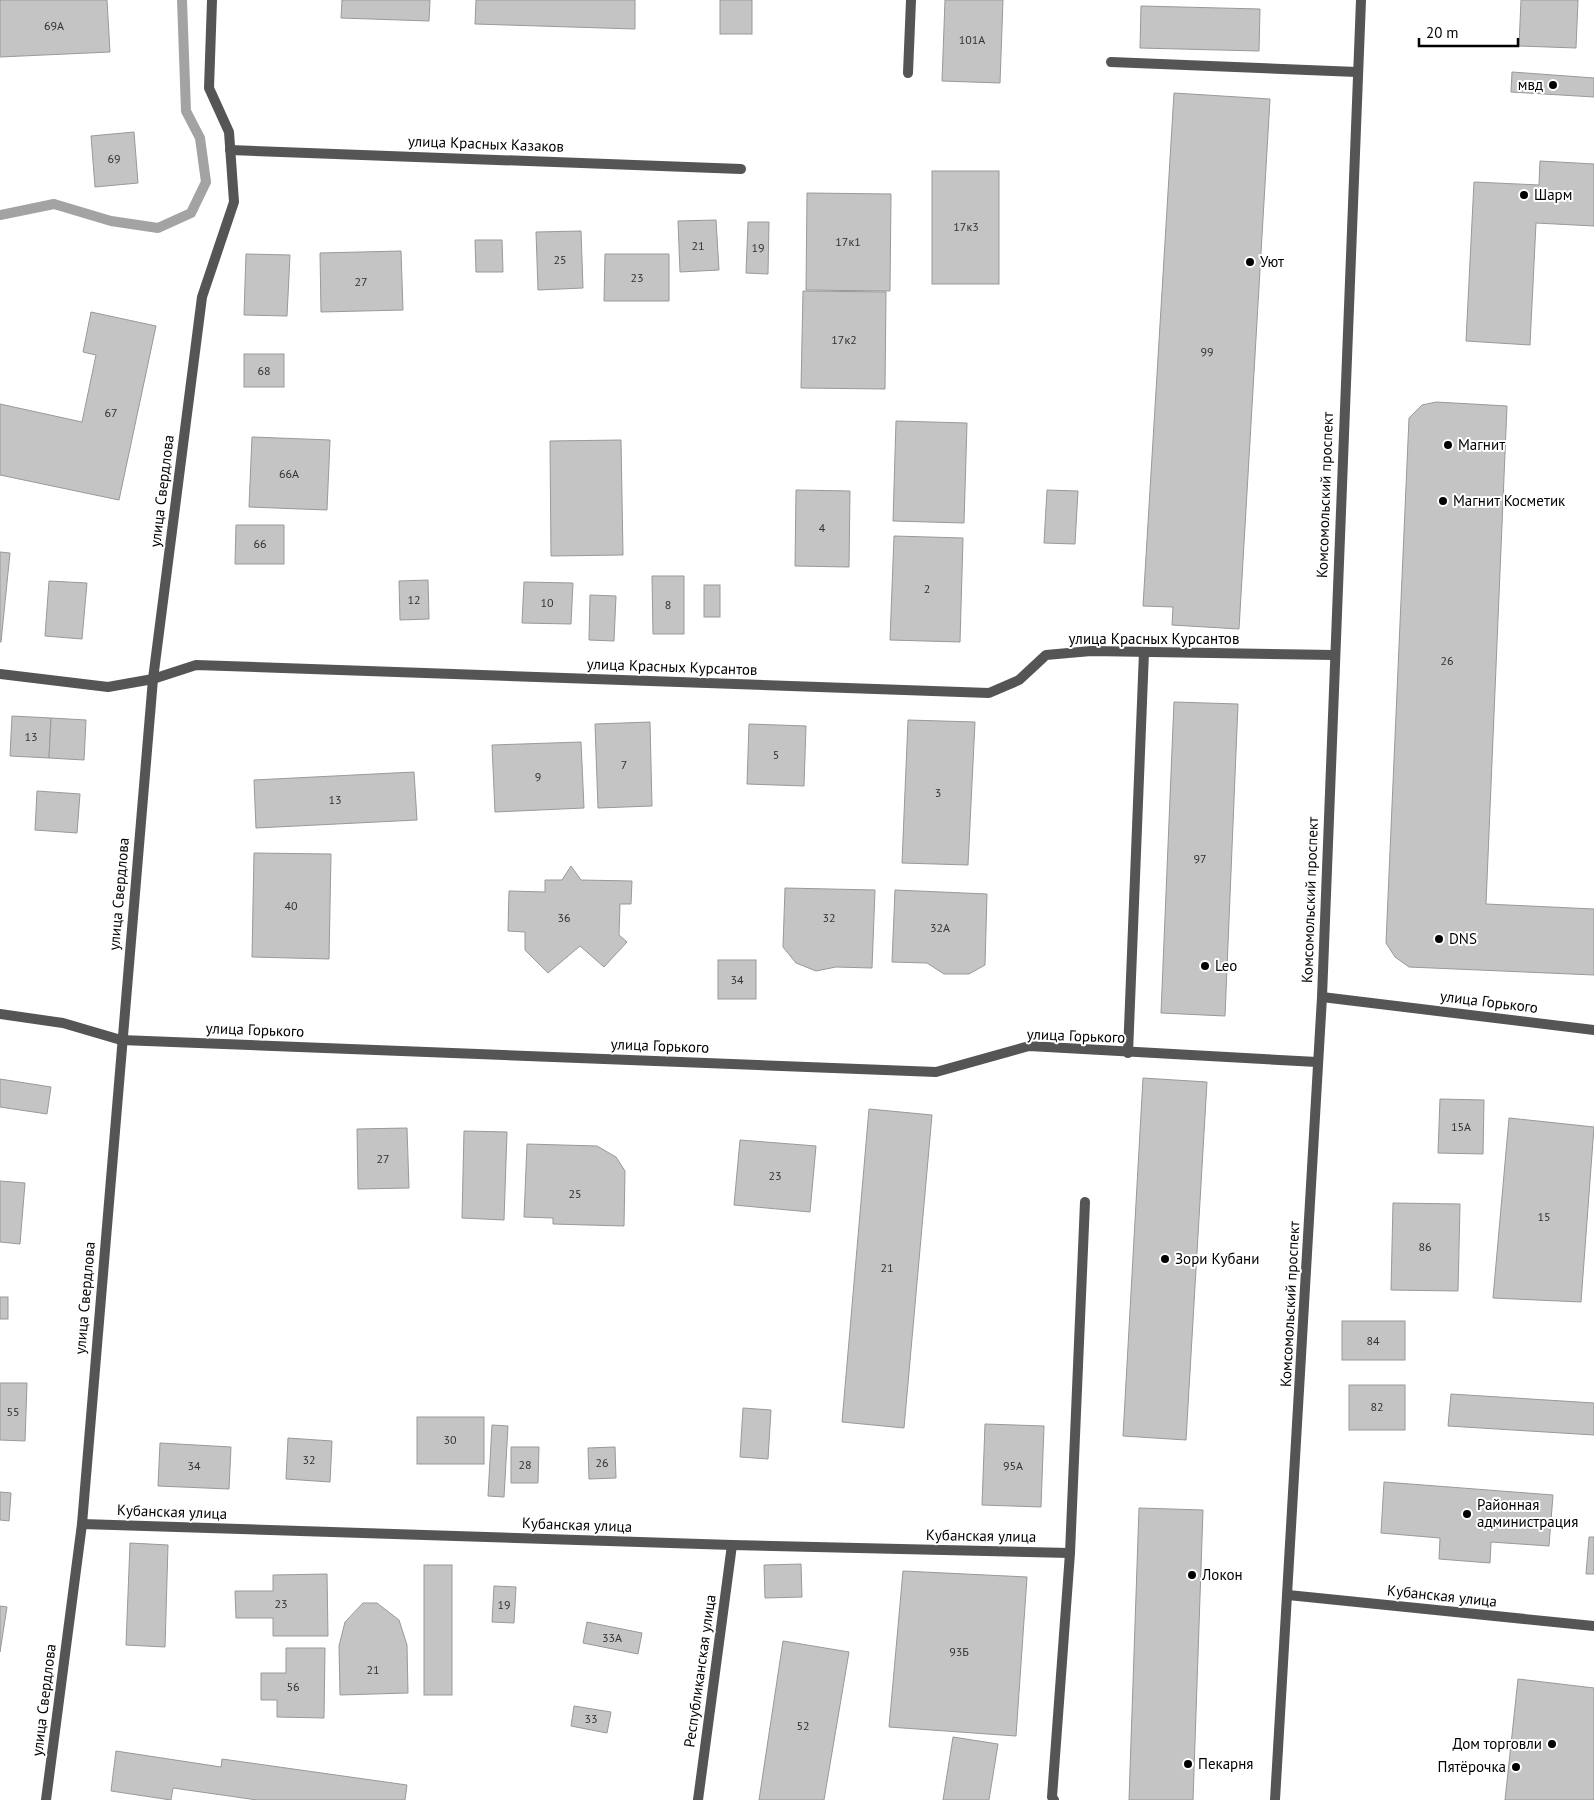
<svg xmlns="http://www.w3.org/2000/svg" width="1594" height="1800" viewBox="0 0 1594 1800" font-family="'PT Sans',sans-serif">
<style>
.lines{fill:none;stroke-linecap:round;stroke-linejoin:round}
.stream{stroke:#a3a3a3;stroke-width:10}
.building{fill:#c4c4c4;stroke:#999}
.lane{stroke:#555;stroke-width:10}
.street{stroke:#555;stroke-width:10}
.poi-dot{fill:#000;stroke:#fff;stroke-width:2}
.labels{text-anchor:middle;stroke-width:4;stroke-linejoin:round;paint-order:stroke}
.number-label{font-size:12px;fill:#313131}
.poi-label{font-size:15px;fill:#000;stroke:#fff;text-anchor:start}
.street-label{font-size:15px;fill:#000;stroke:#fff}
</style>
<rect width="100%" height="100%" fill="#fff"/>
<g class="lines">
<polyline class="stream" points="0,215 54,204 111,221 158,228 191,213 206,182 200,138 186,111 182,0"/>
</g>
<g class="building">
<polygon points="0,0 107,0 110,52 0,57"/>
<polygon points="342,0 430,0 429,21 341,18"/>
<polygon points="476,0 635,0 635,29 475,24"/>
<rect x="720" y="0" width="32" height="34"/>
<polygon points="945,0 1003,0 1000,83 942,81"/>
<polygon points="1521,0 1578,0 1576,48 1519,46"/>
<polygon points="1141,6 1260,9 1259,51 1140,48"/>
<polygon points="1512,72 1594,78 1594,97 1511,92"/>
<polygon points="1174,93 1270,99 1239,629 1172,625 1173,607 1143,606"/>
<polygon points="134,132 138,183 95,187 91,136"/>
<polygon points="1540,161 1594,164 1594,226 1536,223 1530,345 1466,341 1474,182 1539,185"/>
<rect x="932" y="171" width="67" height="113"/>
<polygon points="807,193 891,194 890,291 806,290"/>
<polygon points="716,220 719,270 680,272 678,221"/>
<polygon points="748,222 769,222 768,274 746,273"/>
<polygon points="581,231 583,288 538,290 536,232"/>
<polygon points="475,240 502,240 503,272 476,272"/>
<polygon points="401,251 403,310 321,312 320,253"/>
<polygon points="246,254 290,255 287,316 244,315"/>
<polygon points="605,254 669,254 669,301 604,301"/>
<polygon points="803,291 886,292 885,389 801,388"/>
<polygon points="91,312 156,326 119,500 0,475 0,404 82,422 96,355 83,352"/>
<rect x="244" y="354" width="40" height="33"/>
<polygon points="1436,402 1507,406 1486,904 1594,909 1594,975 1409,967 1395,957 1386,943 1409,418 1422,405"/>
<polygon points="896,421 967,423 964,523 893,521"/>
<polygon points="252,437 330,440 327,510 249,507"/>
<polygon points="621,440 623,555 551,556 550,441"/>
<polygon points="796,490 850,491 849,567 795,566"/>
<polygon points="1047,490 1078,491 1075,544 1044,543"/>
<polygon points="236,525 284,525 284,564 235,564"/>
<polygon points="894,536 963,538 960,642 890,640"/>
<polygon points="0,552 10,553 1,642 0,642"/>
<polygon points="652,576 684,576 684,634 653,634"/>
<polygon points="428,580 429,619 400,620 399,581"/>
<polygon points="49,581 87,583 82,639 45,636"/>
<polygon points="524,582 573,583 571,624 522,623"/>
<rect x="704" y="585" width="16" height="32"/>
<polygon points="590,595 616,596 614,641 589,640"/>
<polygon points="1174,702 1238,704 1225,1016 1161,1013"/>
<polygon points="12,716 51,718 49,758 10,756"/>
<polygon points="51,718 86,720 84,760 49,758"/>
<polygon points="908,720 975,722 968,865 902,863"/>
<polygon points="650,722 652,806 598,808 595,724"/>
<polygon points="749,724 806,726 804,786 747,784"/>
<polygon points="581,742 584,808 495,812 492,745"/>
<polygon points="414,772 417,820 256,828 254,780"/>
<polygon points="37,791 80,794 77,833 35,830"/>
<polygon points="254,853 331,854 329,959 252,957"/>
<polygon points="571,866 581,880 632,881 631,904 620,904 619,935 627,942 604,967 580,946 548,973 525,950 525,932 508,931 509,891 545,892 545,880 562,880"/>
<polygon points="785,888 875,890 872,968 836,967 816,971 796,963 783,947"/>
<polygon points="895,890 987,894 985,965 969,974 944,974 927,963 892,962"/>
<rect x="718" y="960" width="38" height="39"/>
<polygon points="1143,1078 1207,1082 1186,1440 1123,1436"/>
<polygon points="0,1079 51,1087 47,1114 0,1107"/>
<polygon points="1440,1099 1484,1100 1483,1154 1438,1153"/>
<polygon points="869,1109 932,1115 904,1428 842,1422"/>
<polygon points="1509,1118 1594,1127 1581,1302 1493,1298"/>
<polygon points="407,1128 409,1188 358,1189 357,1129"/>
<polygon points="464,1131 507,1132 504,1220 462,1218"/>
<polygon points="740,1140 816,1146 810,1212 734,1205"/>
<polygon points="527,1144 597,1146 616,1157 625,1171 624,1226 553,1224 553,1218 524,1217"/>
<polygon points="0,1181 25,1183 20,1244 0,1242"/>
<polygon points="1393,1203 1460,1204 1458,1291 1391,1290"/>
<rect x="0" y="1297" width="8" height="22"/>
<rect x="1342" y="1321" width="63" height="39"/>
<polygon points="0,1383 27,1383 25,1441 0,1440"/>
<rect x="1349" y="1385" width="56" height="45"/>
<polygon points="1451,1394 1594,1403 1594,1435 1448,1426"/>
<polygon points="743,1408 771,1410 768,1459 740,1457"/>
<rect x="417" y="1417" width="67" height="47"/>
<polygon points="985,1424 1044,1426 1041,1507 982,1505"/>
<polygon points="492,1425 508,1426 504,1497 488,1496"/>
<polygon points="288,1438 332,1441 330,1482 286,1479"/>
<polygon points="160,1443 231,1447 229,1489 158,1486"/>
<polygon points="511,1447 539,1447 538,1483 511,1483"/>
<polygon points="615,1447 616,1478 589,1479 588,1448"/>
<polygon points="1384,1482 1553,1495 1549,1546 1491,1542 1490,1563 1439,1559 1440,1538 1381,1533"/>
<polygon points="0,1492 11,1493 9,1521 0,1520"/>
<polygon points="1139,1508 1203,1510 1193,1800 1129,1800"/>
<polygon points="1589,1537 1594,1537 1594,1574 1586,1574"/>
<polygon points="130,1543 168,1545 165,1647 126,1645"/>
<polygon points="801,1564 802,1597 765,1598 764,1565"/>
<rect x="424" y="1565" width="28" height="130"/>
<polygon points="903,1571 1027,1577 1016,1736 889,1727"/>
<polygon points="327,1574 328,1636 273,1636 273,1618 236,1618 235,1591 273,1591 273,1575"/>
<polygon points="494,1586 516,1587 514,1623 492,1622"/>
<polygon points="363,1603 377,1603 399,1620 407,1645 408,1693 340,1695 339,1646 345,1622"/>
<polygon points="0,1606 7,1607 0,1652"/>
<polygon points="587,1622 642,1633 638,1654 583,1643"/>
<polygon points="783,1641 849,1652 824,1800 759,1800"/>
<polygon points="286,1648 325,1648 324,1718 277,1717 277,1700 261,1700 261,1673 286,1673"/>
<polygon points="1518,1679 1594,1688 1594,1800 1505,1800"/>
<polygon points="574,1706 611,1712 607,1733 571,1726"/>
<polygon points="953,1737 998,1744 989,1800 943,1800"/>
<polygon points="116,1751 221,1767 222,1759 407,1785 405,1800 257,1800 173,1788 171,1800 111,1791"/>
</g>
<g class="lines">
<g class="lane">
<polyline points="1111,62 1357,72"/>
<polyline points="908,73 911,0"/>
<polyline points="1128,1053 1144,652"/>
<polyline points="1054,1800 1052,1797 1070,1553 1085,1202"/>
</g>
<g class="street">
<polyline points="230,150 741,169"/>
<polyline points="0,674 108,687 153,679 196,665 989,693 1019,680 1046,655 1091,651 1334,655"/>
<polyline points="1322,997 1594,1030"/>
<polyline points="0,1014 63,1023 121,1040 936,1072 1029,1046 1317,1062"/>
<polyline points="82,1524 732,1545 1070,1553"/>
<polyline points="1288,1595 1594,1626"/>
<polyline points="46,1800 82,1524 153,679 202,297 234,202 229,132 209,88 212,0"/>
<polyline points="698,1800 732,1545"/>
<polyline points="1275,1800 1322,997 1361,0"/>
</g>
</g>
<g class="poi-dot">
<circle cx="1553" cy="85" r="5"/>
<circle cx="1524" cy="195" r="5"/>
<circle cx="1250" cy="262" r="5"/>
<circle cx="1448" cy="445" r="5"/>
<circle cx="1443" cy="501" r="5"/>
<circle cx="1439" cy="939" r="5"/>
<circle cx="1205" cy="966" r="5"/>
<circle cx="1165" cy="1259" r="5"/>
<circle cx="1467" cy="1514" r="5"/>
<circle cx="1192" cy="1575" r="5"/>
<circle cx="1552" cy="1744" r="5"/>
<circle cx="1188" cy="1764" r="5"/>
<circle cx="1516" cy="1767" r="5"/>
</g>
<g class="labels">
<g class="number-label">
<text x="54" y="30">69А</text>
<text x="972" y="44">101А</text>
<text x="114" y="163">69</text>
<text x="966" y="231">17к3</text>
<text x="848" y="246">17к1</text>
<text x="698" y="250">21</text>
<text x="758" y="252">19</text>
<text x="560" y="264">25</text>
<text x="637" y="282">23</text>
<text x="361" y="286">27</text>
<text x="844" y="344">17к2</text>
<text x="1207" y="356">99</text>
<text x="264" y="375">68</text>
<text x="111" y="417">67</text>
<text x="289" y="478">66А</text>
<text x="822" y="532">4</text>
<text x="260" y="548">66</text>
<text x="927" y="593">2</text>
<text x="414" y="604">12</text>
<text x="547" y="607">10</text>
<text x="668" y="609">8</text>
<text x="1447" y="665">26</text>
<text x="31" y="741">13</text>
<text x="776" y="759">5</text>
<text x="624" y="769">7</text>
<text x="538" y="781">9</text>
<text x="938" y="797">3</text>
<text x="335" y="804">13</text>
<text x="1200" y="863">97</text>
<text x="291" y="910">40</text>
<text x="564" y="922">36</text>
<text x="829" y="922">32</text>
<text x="940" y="932">32А</text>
<text x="737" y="984">34</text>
<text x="1461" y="1131">15А</text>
<text x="383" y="1163">27</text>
<text x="775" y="1180">23</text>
<text x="575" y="1198">25</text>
<text x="1544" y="1221">15</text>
<text x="1425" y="1251">86</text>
<text x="887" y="1272">21</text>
<text x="1373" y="1345">84</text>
<text x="1377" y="1411">82</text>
<text x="13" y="1416">55</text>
<text x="450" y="1444">30</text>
<text x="309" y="1464">32</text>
<text x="602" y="1467">26</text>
<text x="525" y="1469">28</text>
<text x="194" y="1470">34</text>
<text x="1013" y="1470">95А</text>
<text x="281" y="1608">23</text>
<text x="504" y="1609">19</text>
<text x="612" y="1642">33А</text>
<text x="959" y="1656">93Б</text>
<text x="373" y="1674">21</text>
<text x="293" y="1691">56</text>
<text x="591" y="1723">33</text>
<text x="803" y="1730">52</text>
</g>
<g class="poi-label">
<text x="1543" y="90" text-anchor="end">мвд</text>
<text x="1534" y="200">Шарм</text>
<text x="1260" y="267">Уют</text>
<text x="1458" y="450">Магнит</text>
<text x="1453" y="506">Магнит Косметик</text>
<text x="1449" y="944">DNS</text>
<text x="1215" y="971">Leo</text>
<text x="1175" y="1264">Зори Кубани</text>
<text x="1477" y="1510">Районная<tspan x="1477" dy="17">администрация</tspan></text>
<text x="1202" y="1580">Локон</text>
<text x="1542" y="1749" text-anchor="end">Дом торговли</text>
<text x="1198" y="1769">Пекарня</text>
<text x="1506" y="1772" text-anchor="end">Пятёрочка</text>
</g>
<g class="street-label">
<text transform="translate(486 144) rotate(2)" y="5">улица Красных Казаков</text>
<text transform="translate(162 491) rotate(-83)" y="5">улица Свердлова</text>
<text transform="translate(1325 495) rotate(-88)" y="5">Комсомольский проспект</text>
<text x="1154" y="644">улица Красных Курсантов</text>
<text transform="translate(672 667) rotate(2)" y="5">улица Красных Курсантов</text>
<text transform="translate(119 894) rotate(-85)" y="5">улица Свердлова</text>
<text transform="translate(1310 900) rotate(-88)" y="5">Комсомольский проспект</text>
<text transform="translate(1489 1002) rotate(7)" y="5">улица Горького</text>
<text transform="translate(255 1030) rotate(2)" y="5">улица Горького</text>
<text transform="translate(1076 1036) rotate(2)" y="5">улица Горького</text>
<text transform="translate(660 1046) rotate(2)" y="5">улица Горького</text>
<text transform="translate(85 1298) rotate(-85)" y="5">улица Свердлова</text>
<text transform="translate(1290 1304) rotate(-87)" y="5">Комсомольский проспект</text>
<text transform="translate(172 1512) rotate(2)" y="5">Кубанская улица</text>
<text transform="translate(577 1525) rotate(2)" y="5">Кубанская улица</text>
<text transform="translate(981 1536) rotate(1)" y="5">Кубанская улица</text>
<text transform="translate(1442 1596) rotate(6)" y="5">Кубанская улица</text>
<text transform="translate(700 1671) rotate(-82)" y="5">Республиканская улица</text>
<text transform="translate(44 1700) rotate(-83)" y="5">улица Свердлова</text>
</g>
</g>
<path d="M1419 38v8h99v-8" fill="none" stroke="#000000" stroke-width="2.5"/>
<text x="1426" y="38" font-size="15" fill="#000000" stroke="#ffffff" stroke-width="4" paint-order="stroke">20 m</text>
</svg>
